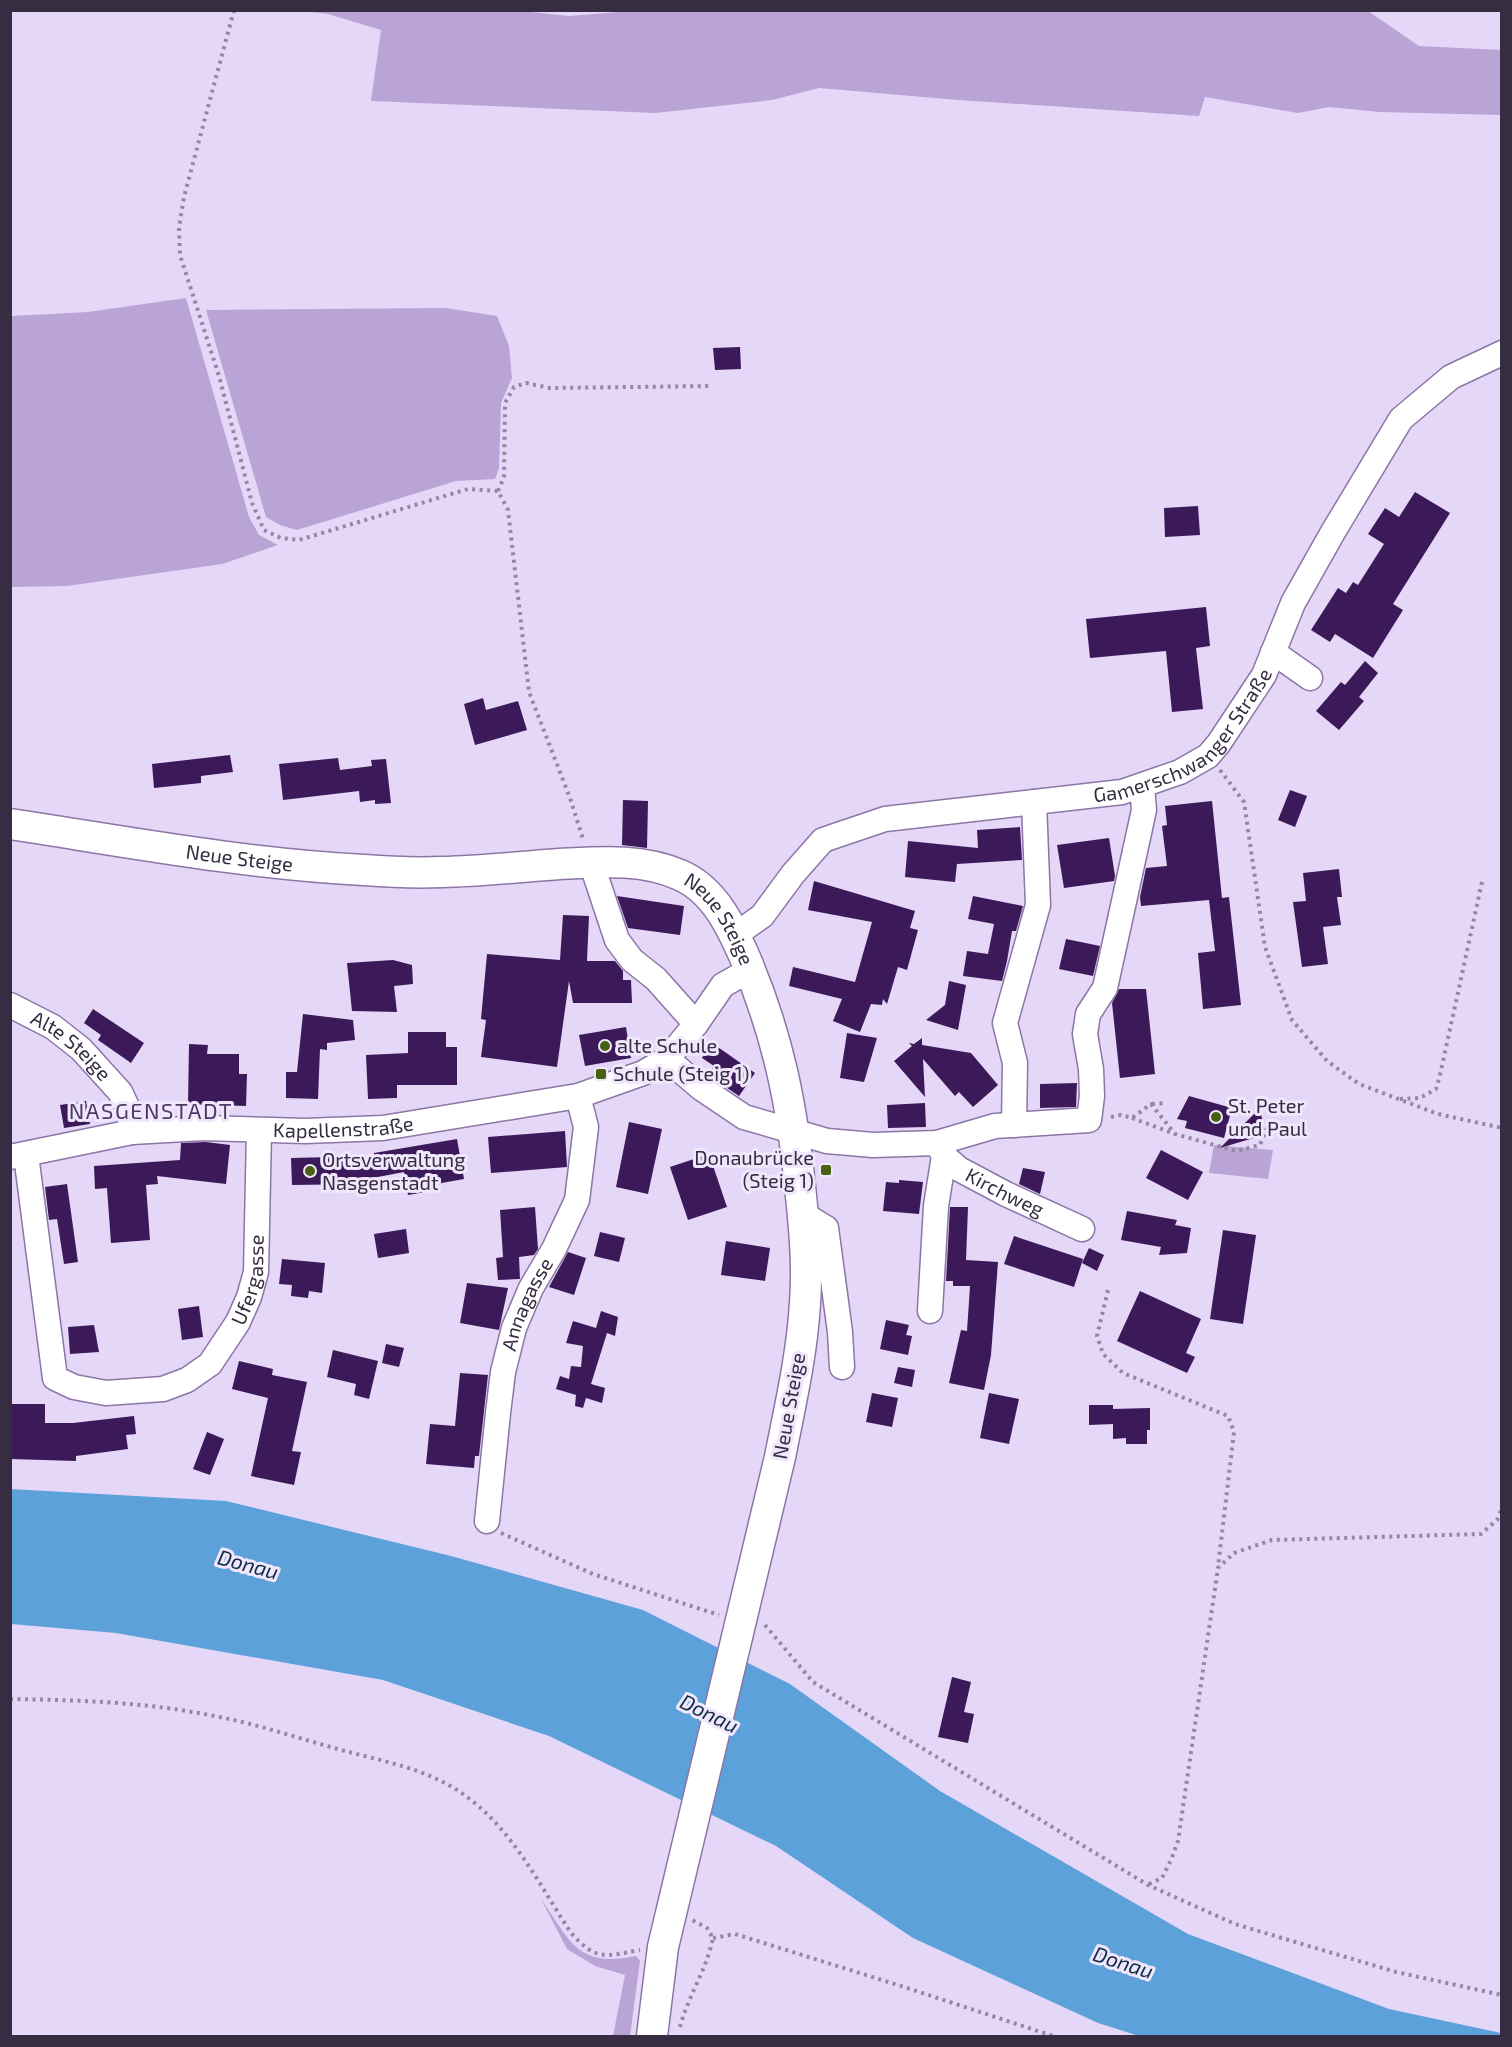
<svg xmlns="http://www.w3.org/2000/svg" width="1512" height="2047" viewBox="0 0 1512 2047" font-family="'Exo 2',sans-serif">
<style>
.green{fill:#baa3d5}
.water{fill:#5ca1da}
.building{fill:#3c1a59}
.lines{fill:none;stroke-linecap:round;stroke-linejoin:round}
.minor-casing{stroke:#8c75a7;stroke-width:27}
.major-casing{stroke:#8c75a7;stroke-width:33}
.path{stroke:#9387a2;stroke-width:4;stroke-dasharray:3 4.5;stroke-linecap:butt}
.minor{stroke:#fff;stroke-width:24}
.major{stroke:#fff;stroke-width:30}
.poi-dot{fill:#48610e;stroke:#f0e7fd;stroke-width:2}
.labels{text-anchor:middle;stroke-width:6;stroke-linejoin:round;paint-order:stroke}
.street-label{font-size:20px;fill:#372d42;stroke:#f0e7fd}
.poi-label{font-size:20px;fill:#372d42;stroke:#f0e7fd;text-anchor:start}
.water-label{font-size:21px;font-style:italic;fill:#102e46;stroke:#f0e7fd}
.quarter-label{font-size:22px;letter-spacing:1.5px;fill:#4e3865;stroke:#f0e7fd}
</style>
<rect width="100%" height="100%" fill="#e5d7f8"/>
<g class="green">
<polygon points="511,10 569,16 644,10 1368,11 1419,46 1501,50 1501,115 1380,112 1329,107 1298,113 1205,97 1199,116 958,100 819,88 772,100 655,113 371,101 381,30 328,14 303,11"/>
<polygon points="186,298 249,517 259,535 278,545 222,564 67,586 11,587 11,316 88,312"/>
<polygon points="446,308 497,316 509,346 512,378 501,403 499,468 495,479 456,481 297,530 280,525 266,517 206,310"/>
<polygon points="1214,1145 1273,1150 1268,1179 1209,1173"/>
<path d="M541 1899C571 1942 577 1968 636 1956L640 1961 630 2036H613L625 1975 595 1966 567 1949Z"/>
</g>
<polygon class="water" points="10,1489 226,1501 451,1556 643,1610 790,1684 940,1791 1188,1934 1389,2009 1501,2033 1501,2036 1139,2036 1098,2023 913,1938 776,1846 549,1736 383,1680 116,1633 11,1624"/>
<g class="building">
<polygon points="740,347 741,369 715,370 713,348"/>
<polygon points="1415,492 1450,513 1393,604 1403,610 1373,658 1335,634 1330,642 1311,630 1338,588 1346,593 1353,582 1358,585 1384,544 1368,534 1385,508 1399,517"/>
<polygon points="1198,506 1200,535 1165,537 1164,508"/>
<polygon points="1206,607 1210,646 1196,648 1203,709 1172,712 1166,651 1090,658 1086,619"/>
<polygon points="1365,661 1378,673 1359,697 1364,701 1339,730 1316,711 1341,682 1345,685"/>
<polygon points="483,698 486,710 518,701 527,730 475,745 464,704"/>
<polygon points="230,755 233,772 201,776 201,783 154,788 152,764"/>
<polygon points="338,758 340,770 372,766 371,760 386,759 391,803 375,804 375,800 360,802 359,791 283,800 279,764"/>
<polygon points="1290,790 1307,796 1295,827 1278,820"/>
<polygon points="623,800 648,801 647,848 622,845"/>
<polygon points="1212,801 1222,898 1229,897 1241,1005 1203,1009 1198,953 1215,951 1209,900 1141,906 1140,897 1146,868 1167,866 1162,826 1167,825 1165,806"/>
<polygon points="1020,827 1022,860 957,864 955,882 905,877 908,841 978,848 977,830"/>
<polygon points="1109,838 1115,876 1114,881 1064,888 1057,845"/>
<polygon points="1339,869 1342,897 1337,897 1341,925 1323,927 1328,964 1302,967 1293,902 1306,901 1303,873"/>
<polygon points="814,881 915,911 910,928 918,930 907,970 898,967 887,1004 883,999 882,1005 871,1004 860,1032 833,1021 842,999 789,986 793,967 855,982 872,922 808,910"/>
<polygon points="617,896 684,906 680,935 628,928"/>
<polygon points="973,896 1023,906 1016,931 1012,931 1007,961 1002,981 963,976 967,951 988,954 994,924 968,919"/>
<polygon points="563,915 589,916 587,961 615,961 623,971 623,980 631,980 632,1003 573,1003 569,981 557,1067 481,1057 486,1020 481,1019 487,954 560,960"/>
<polygon points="1066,939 1100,946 1093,976 1059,969"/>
<polygon points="393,960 412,965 413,984 394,986 397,1012 352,1011 347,963"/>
<polygon points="949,981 966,985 958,1030 926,1020 945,1005"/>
<polygon points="1119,989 1146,989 1155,1074 1120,1078 1112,1003"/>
<polygon points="93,1009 144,1043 131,1063 98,1040 101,1035 84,1023"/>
<polygon points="303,1014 353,1020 355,1040 327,1043 327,1050 320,1049 318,1099 286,1098 286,1072 297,1072"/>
<polygon points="626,1027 631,1058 585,1066 579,1035"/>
<polygon points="408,1032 446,1032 446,1047 457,1047 457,1085 397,1085 397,1098 368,1099 366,1055 408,1053"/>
<polygon points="847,1033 877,1038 864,1082 840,1078"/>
<polygon points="922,1038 922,1045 971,1053 998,1085 973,1107 959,1092 955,1096 923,1059 925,1097 894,1061 912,1046 909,1043 914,1044"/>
<polygon points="712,1043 755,1073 739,1096 708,1075 714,1066 702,1058"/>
<polygon points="189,1044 208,1045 207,1054 239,1054 239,1074 247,1074 246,1106 188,1104"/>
<polygon points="1077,1083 1076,1107 1040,1108 1040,1084"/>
<polygon points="1189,1096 1232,1108 1224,1138 1185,1128 1187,1121 1177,1119"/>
<polygon points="86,1101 90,1124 64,1128 60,1105"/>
<polygon points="925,1103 926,1127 888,1128 887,1105"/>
<polygon points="1260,1108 1264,1129 1257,1137 1220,1148"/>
<polygon points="629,1122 662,1129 648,1194 616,1187"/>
<polygon points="565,1131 567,1167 491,1173 488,1137"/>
<polygon points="457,1139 464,1179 436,1184 436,1190 408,1195 404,1172 362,1180 362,1184 292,1185 291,1158 374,1156 374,1153"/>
<polygon points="206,1142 230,1145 226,1184 157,1176 158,1184 146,1185 150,1240 111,1243 107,1188 95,1189 94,1166 180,1160 181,1143"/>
<polygon points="1161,1150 1203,1172 1188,1200 1146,1178"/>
<polygon points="709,1154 727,1207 688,1220 670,1167"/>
<polygon points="1023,1168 1045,1172 1040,1194 1019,1184"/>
<polygon points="899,1180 923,1182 919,1214 883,1211 886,1182 899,1183"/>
<polygon points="67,1184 78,1262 64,1264 57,1219 49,1220 45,1187"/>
<polygon points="535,1207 538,1249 534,1255 519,1257 520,1279 498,1280 496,1258 503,1257 500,1210"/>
<polygon points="950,1207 968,1207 966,1260 998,1262 991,1355 984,1390 949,1383 961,1330 967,1331 970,1286 953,1286 953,1281 946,1281"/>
<polygon points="1127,1211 1177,1220 1175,1225 1191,1228 1187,1253 1159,1255 1161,1247 1121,1240"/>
<polygon points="406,1229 409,1253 378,1258 374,1234"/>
<polygon points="1223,1230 1256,1235 1243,1324 1210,1319"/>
<polygon points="600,1232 625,1238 619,1262 594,1256"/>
<polygon points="1014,1236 1083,1259 1074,1287 1004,1264"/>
<polygon points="726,1241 770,1248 765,1281 721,1275"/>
<polygon points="1089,1248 1104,1255 1097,1271 1082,1263"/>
<polygon points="568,1252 586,1258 574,1295 549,1287"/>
<polygon points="282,1259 325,1263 322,1293 309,1291 308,1298 291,1296 292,1285 279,1284"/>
<polygon points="467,1283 508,1288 499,1330 460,1323"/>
<polygon points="1140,1291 1201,1319 1186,1353 1195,1357 1187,1373 1117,1341"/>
<polygon points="199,1306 203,1337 182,1340 178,1309"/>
<polygon points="601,1311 618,1317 615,1336 607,1333 591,1384 605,1388 602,1403 586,1398 583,1408 575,1406 576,1395 556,1389 560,1376 569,1379 571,1366 581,1367 583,1346 566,1343 573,1321 596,1328"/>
<polygon points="886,1320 909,1325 906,1335 912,1336 908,1355 880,1349"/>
<polygon points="94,1325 99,1352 70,1354 68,1327"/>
<polygon points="386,1344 404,1348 399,1367 382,1363"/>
<polygon points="333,1350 378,1361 369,1399 354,1395 356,1384 327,1377"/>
<polygon points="239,1361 273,1369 272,1375 307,1382 292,1451 301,1452 294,1485 251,1476 268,1398 232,1389"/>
<polygon points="898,1367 915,1370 912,1387 894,1383"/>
<polygon points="460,1373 488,1375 479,1456 475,1456 474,1468 426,1464 430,1424 455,1426"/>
<polygon points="872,1393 898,1398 892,1427 866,1422"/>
<polygon points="989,1393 1019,1399 1009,1444 980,1438"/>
<polygon points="10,1404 45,1404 45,1423 73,1423 134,1416 136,1434 126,1435 128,1449 76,1456 76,1461 10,1459"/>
<polygon points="1089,1405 1113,1405 1113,1409 1150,1408 1150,1430 1147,1430 1147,1444 1126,1444 1126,1438 1113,1439 1113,1424 1089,1425"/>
<polygon points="207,1432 224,1439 210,1475 193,1469"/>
<polygon points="952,1677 971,1682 964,1712 974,1714 968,1743 938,1737"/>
</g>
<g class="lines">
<defs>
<g id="minor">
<polyline points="1273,652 1310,678"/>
<polyline points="591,862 617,940 632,960 656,979 696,1024"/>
<path id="s1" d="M735 935 762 916 793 874 823 840 885 819 1122 792 1180 772 1208 756 1219 743 1264 675 1293 603 1333 532 1401 419 1451 377 1502 353"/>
<path id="s2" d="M10 1005 53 1027 81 1049 120 1092 129 1111 132 1132"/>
<polyline points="667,1059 701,1088 744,1117 827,1141 873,1145 937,1143 995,1126 1089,1120 1092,1096 1091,1069 1085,1034 1088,1014 1105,988 1144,810 1142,787"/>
<polyline points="1014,1125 1015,1063 1005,1023 1038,905 1034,802"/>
<path id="s3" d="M937 1143 944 1156 959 1169 1006 1194 1082 1229"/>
<path id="s4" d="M26 1155 55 1378 74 1387 106 1393 163 1389 187 1380 210 1364 238 1322 249 1297 256 1272 259 1131"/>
<path id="s5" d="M10 1157 132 1132 203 1128 305 1131 383 1128 578 1096 643 1073 667 1059 696 1024 723 985 750 970"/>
<polyline points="803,1214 826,1228 840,1332 842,1367"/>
<polyline points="930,1311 936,1206 944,1156"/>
<path id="s6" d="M487 1521 498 1413 503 1372 514 1328 531 1288 554 1249 577 1200 586 1127 578 1096"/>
</g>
<g id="major">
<path id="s7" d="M10 824C128 842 246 864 364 870 390 872 417 873 442 872 481 871 520 867 559 864 599 862 642 858 680 875 715 890 732 928 746 960 778 1036 792 1105 800 1186 804 1225 808 1264 805 1303 802 1355 790 1406 780 1457L663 1947 652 2036"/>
</g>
</defs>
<use href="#minor" class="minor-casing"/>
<use href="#major" class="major-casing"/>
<g class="path">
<polyline points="234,10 184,197 179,227 180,255 219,376 252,503 264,530 281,538 299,540 468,489 498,491 508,510 529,692 570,798 583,839"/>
<polyline points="498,491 504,477 505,403 514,387 526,383 550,388 712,386"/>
<polyline points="1220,770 1244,802 1265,947 1292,1020 1327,1061 1359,1084 1438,1114 1502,1128"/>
<polyline points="1400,1099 1420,1098 1436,1089 1440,1075 1482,882"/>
<polyline points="1152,1104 1166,1103"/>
<polyline points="1111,1117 1121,1115 1132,1118 1151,1104 1175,1134"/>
<polyline points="1132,1118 1175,1134 1236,1151 1260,1145 1267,1128"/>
<polyline points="1108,1290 1097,1336 1103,1354 1123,1373 1228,1416 1234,1432 1218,1567"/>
<polyline points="501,1533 593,1574 719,1615"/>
<polyline points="765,1625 813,1682 1148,1885 1235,1924 1396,1972 1502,1995"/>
<path d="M10 1699C77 1700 144 1702 209 1715 255 1723 300 1739 345 1751 383 1761 426 1769 460 1792 510 1825 539 1884 571 1933 597 1962 605 1956 640 1950"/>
<polyline points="1149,1884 1162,1878 1171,1860 1178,1841 1218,1568 1234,1553 1272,1540 1481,1534 1497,1520 1502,1508"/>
<polyline points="713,1938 735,1934 898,1985 1053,2036"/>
<path d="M680 2027C688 1996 707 1969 713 1938L707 1928 692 1920"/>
</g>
<use href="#minor" class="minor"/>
<use href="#major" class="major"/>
</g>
<g class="poi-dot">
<circle cx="605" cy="1046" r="6"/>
<rect x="595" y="1068" width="12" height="12" rx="3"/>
<circle cx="1216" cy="1117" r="6"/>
<rect x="820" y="1164" width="12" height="12" rx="3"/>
<circle cx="310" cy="1171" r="6"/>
</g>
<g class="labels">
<g class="street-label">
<text dy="7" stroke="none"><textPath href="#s1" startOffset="519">Gamerschwanger Straße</textPath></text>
<text dy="7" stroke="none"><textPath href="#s7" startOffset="232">Neue Steige</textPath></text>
<text dy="7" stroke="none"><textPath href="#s7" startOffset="736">Neue Steige</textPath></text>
<text dy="7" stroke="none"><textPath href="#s2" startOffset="74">Alte Steige</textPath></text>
<text dy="7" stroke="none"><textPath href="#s5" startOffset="336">Kapellenstraße</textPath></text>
<text dy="7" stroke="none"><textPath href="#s3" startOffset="86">Kirchweg</textPath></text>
<text dy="7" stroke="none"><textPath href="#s4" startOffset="484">Ufergasse</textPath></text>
<text dy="7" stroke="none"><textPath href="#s6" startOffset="222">Annagasse</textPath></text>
<text transform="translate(789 1406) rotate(-80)" y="7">Neue Steige</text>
</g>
<g class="poi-label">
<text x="617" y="1053">alte Schule</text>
<text x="613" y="1081">Schule (Steig 1)</text>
<text x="1228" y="1113">St. Peter<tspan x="1228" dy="23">und Paul</tspan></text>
<text x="814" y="1165" text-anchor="end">Donaubrücke<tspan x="814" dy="23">(Steig 1)</tspan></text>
<text x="322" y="1167">Ortsverwaltung<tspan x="322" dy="23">Nasgenstadt</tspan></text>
</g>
<g class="water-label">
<text transform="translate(248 1565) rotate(15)" y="7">Donau</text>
<text transform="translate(709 1714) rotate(26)" y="7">Donau</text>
<text transform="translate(1123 1963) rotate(18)" y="7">Donau</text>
</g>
<g class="quarter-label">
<text x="151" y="1119">NASGENSTADT</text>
</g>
</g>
<rect width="1512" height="2047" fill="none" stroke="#372d42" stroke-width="24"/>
</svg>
